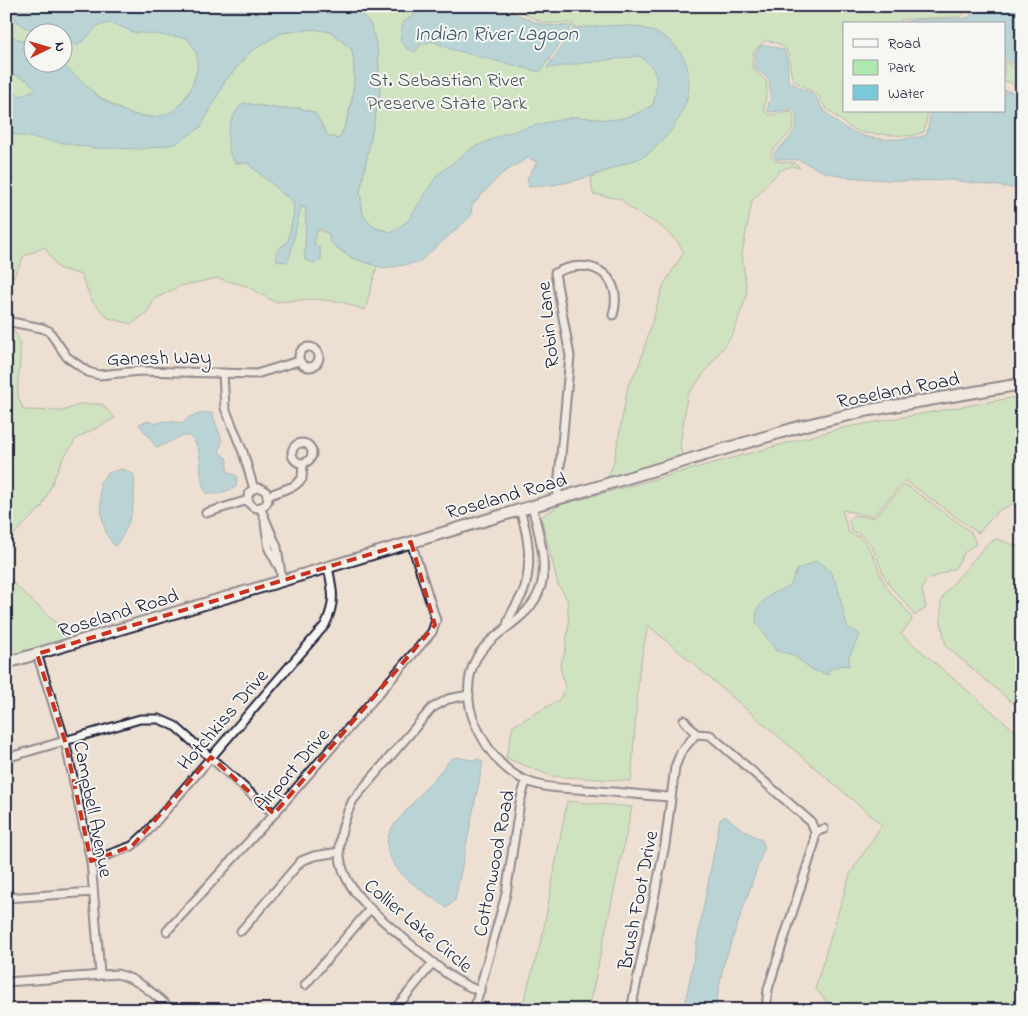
<svg xmlns="http://www.w3.org/2000/svg" width="1028" height="1016" viewBox="0 0 1028 1016" font-family="'Indie Flower',sans-serif">
<style>
.green{fill:#aee8ad;stroke:#688574}
.water{fill:#7bc8da;stroke:#57869a}
.lines{fill:none;stroke-linecap:round;stroke-linejoin:round}
.street-casing{stroke:#22223b;stroke-width:11}
.secondary-casing{stroke:#22223b;stroke-width:14}
.street{stroke:#f6f6f2;stroke-width:7}
.secondary{stroke:#f6f6f2;stroke-width:10}
.marked{fill:none;stroke:#c8321e;stroke-width:4;stroke-dasharray:10 6;stroke-linejoin:round}
.labels{text-anchor:middle;stroke-width:4;stroke-linejoin:round;paint-order:stroke}
.park-label{font-size:20px;fill:#455458;stroke:#f6f6f2}
.street-label{font-size:20px;fill:#22223b;stroke:#f6f6f2}
.water-label{font-size:21px;font-style:italic;fill:#3d546b;stroke:#f6f6f2}
</style>
<rect width="100%" height="100%" fill="#eddfd2"/>
<filter id="ink" filterUnits="userSpaceOnUse"><feTurbulence type="fractalNoise" baseFrequency=".02" numOctaves="2"/><feDisplacementMap in="SourceGraphic" scale="10" xChannelSelector="R" yChannelSelector="G"/><feConvolveMatrix kernelMatrix="1 2 1 2 8 2 1 2 1" color-interpolation-filters="sRGB"/></filter>
<g filter="url(#ink)">
<g class="green">
<polygon points="6,6 248,6 198,66 191,89 176,110 160,118 129,114 100,97 57,63 62,62 62,32 32,32 32,46 6,33"/>
<polygon points="355,6 430,6 416,12 556,62 644,56 654,62 659,81 653,105 632,116 612,120 575,117 408,227 391,232 375,228 363,215 360,192 380,92 378,52 371,25"/>
<path d="M511 6H961L965 11 962 16 958 17 907 19 901 20 899 24H844V111H928L924 132 911 136 863 133 849 127 826 108 818 95 793 80C785 57 797 47 766 40 752 53 753 48 752 69L766 81C769 93 764 99 764 111L770 115 792 112C801 133 778 140 770 155L775 161 795 163 800 168 792 166 779 171 752 201 742 254 747 294 733 334 687 396 680 446 683 458 606 481 614 462 628 386 639 365 663 286 684 252 676 240 659 225 630 208 621 199 593 194 591 177 646 155 688 99 620 27 574 28 573 23H543Z"/>
<path d="M313 29 331 32 352 50C357 80 352 112 339 139L328 136 315 113 300 108 281 109 243 103C233 122 221 142 235 163H247L293 202 294 212 288 242 279 248 287 262 300 206 306 209 305 260 321 258 313 240 317 230 328 233C334 254 357 260 377 266L365 310 342 302 312 299 275 302 246 286 217 278 180 286 156 298 146 313 132 324 108 318 92 301 81 275 58 268 45 247 24 256 14 276 6 282V133L46 139 201 127 225 81 251 51 281 33Z"/>
<polygon points="1004,61 1022,73 1022,92 1010,82 1004,81"/>
<polygon points="6,71 27,80 36,89 21,96 6,90"/>
<path d="M6 326C31 335 15 376 18 395 19 400 22 405 23 410L63 411 81 404H102L115 418 77 438 62 460 42 507 6 542Z"/>
<path d="M1022 396V512L1012 504 998 511 978 533 905 480 873 516 842 510 849 533C873 539 875 566 885 584 892 598 907 606 912 620L901 634 1022 737V1010H825L828 1003 815 988 850 874 882 825 648 625 639 671 631 781 552 776 506 758 513 726 559 700 565 688 560 666 565 652 569 622 567 599 558 584 541 517 560 505 842 428Z"/>
<path d="M905 484 971 532 976 544 965 552 955 568 926 580 922 590 926 608 914 616C912 606 894 593 888 583 877 564 876 539 852 531L849 521 854 515 874 518Z"/>
<polygon points="997,539 1022,548 1022,711 946,646 941,622 941,601 945,593 987,544"/>
<path d="M6 575C27 598 52 616 71 640L6 656Z"/>
<polygon points="567,801 632,807 593,989 587,1010 521,1010 542,938"/>
</g>
<g class="water">
<path d="M15 6H355L371 25 378 52 380 92 360 192 363 215 375 228 391 232 408 221 437 175 472 148 504 134 544 123 575 117 612 120 632 116 653 105C658 83 661 70 639 56L547 68 574 28C596 27 622 23 643 28 713 47 694 122 646 155 639 159 629 162 621 165 591 177 563 186 529 187L527 179 537 162 528 158 501 174 472 205 471 216 419 262 398 266 383 268 352 258 331 243 328 233 322 229 317 230 314 244 320 248 321 261 314 263 305 260 306 209 301 206 290 256 287 262 277 261 276 252 288 241 294 212 293 202 247 163H235C222 144 228 118 243 103L281 109 300 108 315 113 328 136 339 139C353 113 357 79 352 50L331 32 313 29 281 33 251 51 225 81 201 127 175 144 143 149 93 148 6 133V90L21 96 36 89 27 80 6 71V33L32 46V62C40 62 49 61 56 62 67 65 88 88 98 96 136 124 179 130 195 77 200 61 197 51 187 38L132 32 113 23 99 25 78 46 63 40 62 32 26 28 15 20Z"/>
<path d="M436 6H507L514 13 542 25 572 26 540 72 450 49 432 41 421 45 415 52 406 48 400 40 403 23C417 10 421 15 436 6Z"/>
<path d="M968 6H1022V69L1004 58V24H901C916 15 951 22 971 17V10Z"/>
<path d="M768 45 784 50 787 58 788 81C797 87 807 90 815 96 819 100 820 106 824 110 850 141 886 143 924 136L927 134 931 111H1004V90L1022 95V189L951 180 904 181 844 177 822 171 799 160 776 159 773 154C787 141 803 130 794 109L771 112 767 110 771 97 769 79 755 69V54L760 46Z"/>
<path d="M203 413H212L222 440 219 452 227 459V471L237 476 236 487 218 494H207C195 475 207 452 190 436H181L157 448 139 424 149 421 155 424 165 421 184 423 189 417Z"/>
<path d="M122 469 134 475C136 500 132 526 115 546 99 530 101 503 100 482L108 473Z"/>
<path d="M816 561C841 570 840 607 848 628L860 634 849 657V666L842 665 828 670V675L813 670 791 654 776 651 756 622 757 610 763 601 773 593 790 586 797 570Z"/>
<path d="M456 757 471 760 479 759 483 762 455 900 447 908C423 890 370 863 393 826L451 759Z"/>
<polygon points="725,816 743,830 762,840 764,848 723,966 715,1010 684,1010 720,820"/>
</g>
<g class="lines">
<defs>
<g id="street">
<polyline points="6,321 42,328 49,331 67,357 88,372 99,375 140,371 256,374 299,361"/>
<circle cx="309" cy="357" r="10"/>
<polyline points="223,373 225,408 243,452 254,489"/>
<circle cx="302" cy="453" r="10"/>
<circle cx="258" cy="498" r="10"/>
<polyline points="267,496 294,486 302,479 303,463"/>
<path d="M557 499 570 356 555 273C589 255 625 274 613 315"/>
<path d="M532 506C538 530 549 564 540 589 529 621 494 629 477 657 466 676 466 703 475 723 485 746 502 771 527 781 545 789 567 788 587 790 615 792 642 795 670 797"/>
<polyline points="260,507 277,547 282,581"/>
<polyline points="206,513 248,500"/>
<polyline points="265,523 269,549 279,567"/>
<path d="M507 625C510 611 521 601 525 587 532 562 528 534 520 510"/>
<polyline points="37,654 65,741 91,861 100,974"/>
<path d="M469 695 448 699 432 708 353 800C318 872 357 898 408 942 433 962 449 980 480 991"/>
<polyline points="684,720 696,734"/>
<polyline points="6,758 140,719 159,719 175,726 274,814"/>
<polyline points="815,832 824,829"/>
<path d="M91 861 132 846 146 833 325 625C336 602 333 591 328 567"/>
<polyline points="6,885 8,898"/>
<polyline points="6,898 93,892"/>
<polyline points="167,931 274,814 432,632 436,620 411,542"/>
<polyline points="241,931 301,861 314,856 339,852"/>
<path d="M6 982 117 974C139 979 155 995 172 1010"/>
<polyline points="305,985 370,909"/>
<polyline points="394,1010 433,963"/>
<polyline points="474,1010 506,894 520,802 526,781"/>
<polyline points="631,1010 665,845 675,767 681,752 696,734 710,735 811,822 815,832 814,845 768,989 766,1010"/>
</g>
<polyline id="secondary" points="6,663 802,426 870,410 1022,384"/>
</defs>
<use href="#street" class="street-casing"/>
<use href="#secondary" class="secondary-casing"/>
<use href="#street" class="street"/>
<use href="#secondary" class="secondary"/>
</g>
</g>
<path d="M0 0H1028V1016H0ZM411 542 435 625 274 814 211 757 132 846 91 861 65 741 37 654Z" fill="#eddfd2" fill-opacity=".55" fill-rule="evenodd"/>
<path class="marked" d="M411 542 435 625 274 814 211 757 132 846 91 861 65 741 37 654Z"/>
<g class="labels">
<g class="park-label">
<text x="447" y="86">St. Sebastian River<tspan x="447" dy="23">Preserve State Park</tspan></text>
</g>
<g class="street-label">
<text transform="translate(547 325) rotate(-96)" y="7">Robin Lane</text>
<text transform="translate(159 357) rotate(-1)" y="7">Ganesh Way</text>
<text transform="translate(898 389) rotate(-11)" y="7">Roseland Road</text>
<text transform="translate(506 495) rotate(-16)" y="7">Roseland Road</text>
<text transform="translate(118 612) rotate(-17)" y="7">Roseland Road</text>
<text transform="translate(222 719) rotate(-49)" y="7">Hotchkiss Drive</text>
<text transform="translate(291 769) rotate(-49)" y="7">Airport Drive</text>
<text transform="translate(94 809) rotate(79)" y="7">Campbell Avenue</text>
<text transform="translate(493 863) rotate(-79)" y="7">Cottonwood Road</text>
<text transform="translate(637 900) rotate(-79)" y="7">Brush Foot Drive</text>
<text transform="translate(419 925) rotate(40)" y="7">Collier Lake Circle</text>
</g>
<g class="water-label">
<text x="496" y="40">Indian River Lagoon</text>
</g>
</g>
<rect width="1028" height="1016" fill="none" stroke="#f6f6f2" stroke-width="25"/>
<rect x="12" y="12" width="1003" height="991" fill="none" stroke="#22223b" stroke-width="2" filter="url(#ink)"/>
<rect x="843" y="22" width="162" height="90" fill="#f6f6f2" stroke="#a1a1a9"/>
<rect x="853" y="39" width="25" height="8" fill="#f6f6f2" stroke="#a1a1a9"/>
<text x="888" y="48" font-size="15" fill="#22223b">Road</text>
<rect x="853" y="60" width="25" height="15" fill="#aee8ad" stroke="#a1a1a9"/>
<text x="888" y="72" font-size="15" fill="#22223b">Park</text>
<rect x="853" y="85" width="25" height="15" fill="#7bc8da" stroke="#a1a1a9"/>
<text x="888" y="98" font-size="15" fill="#22223b">Water</text>
<g transform="translate(48 48) rotate(85)"><circle r="24" fill="#f6f6f2" stroke="#a1a1a9"/>
<path d="M0-4L9 19L0 12L-9 19Z" fill="#c8321e"/>
<text y="-8" font-size="14" font-weight="bold" text-anchor="middle" fill="#22223b">N</text>
</g>
</svg>
